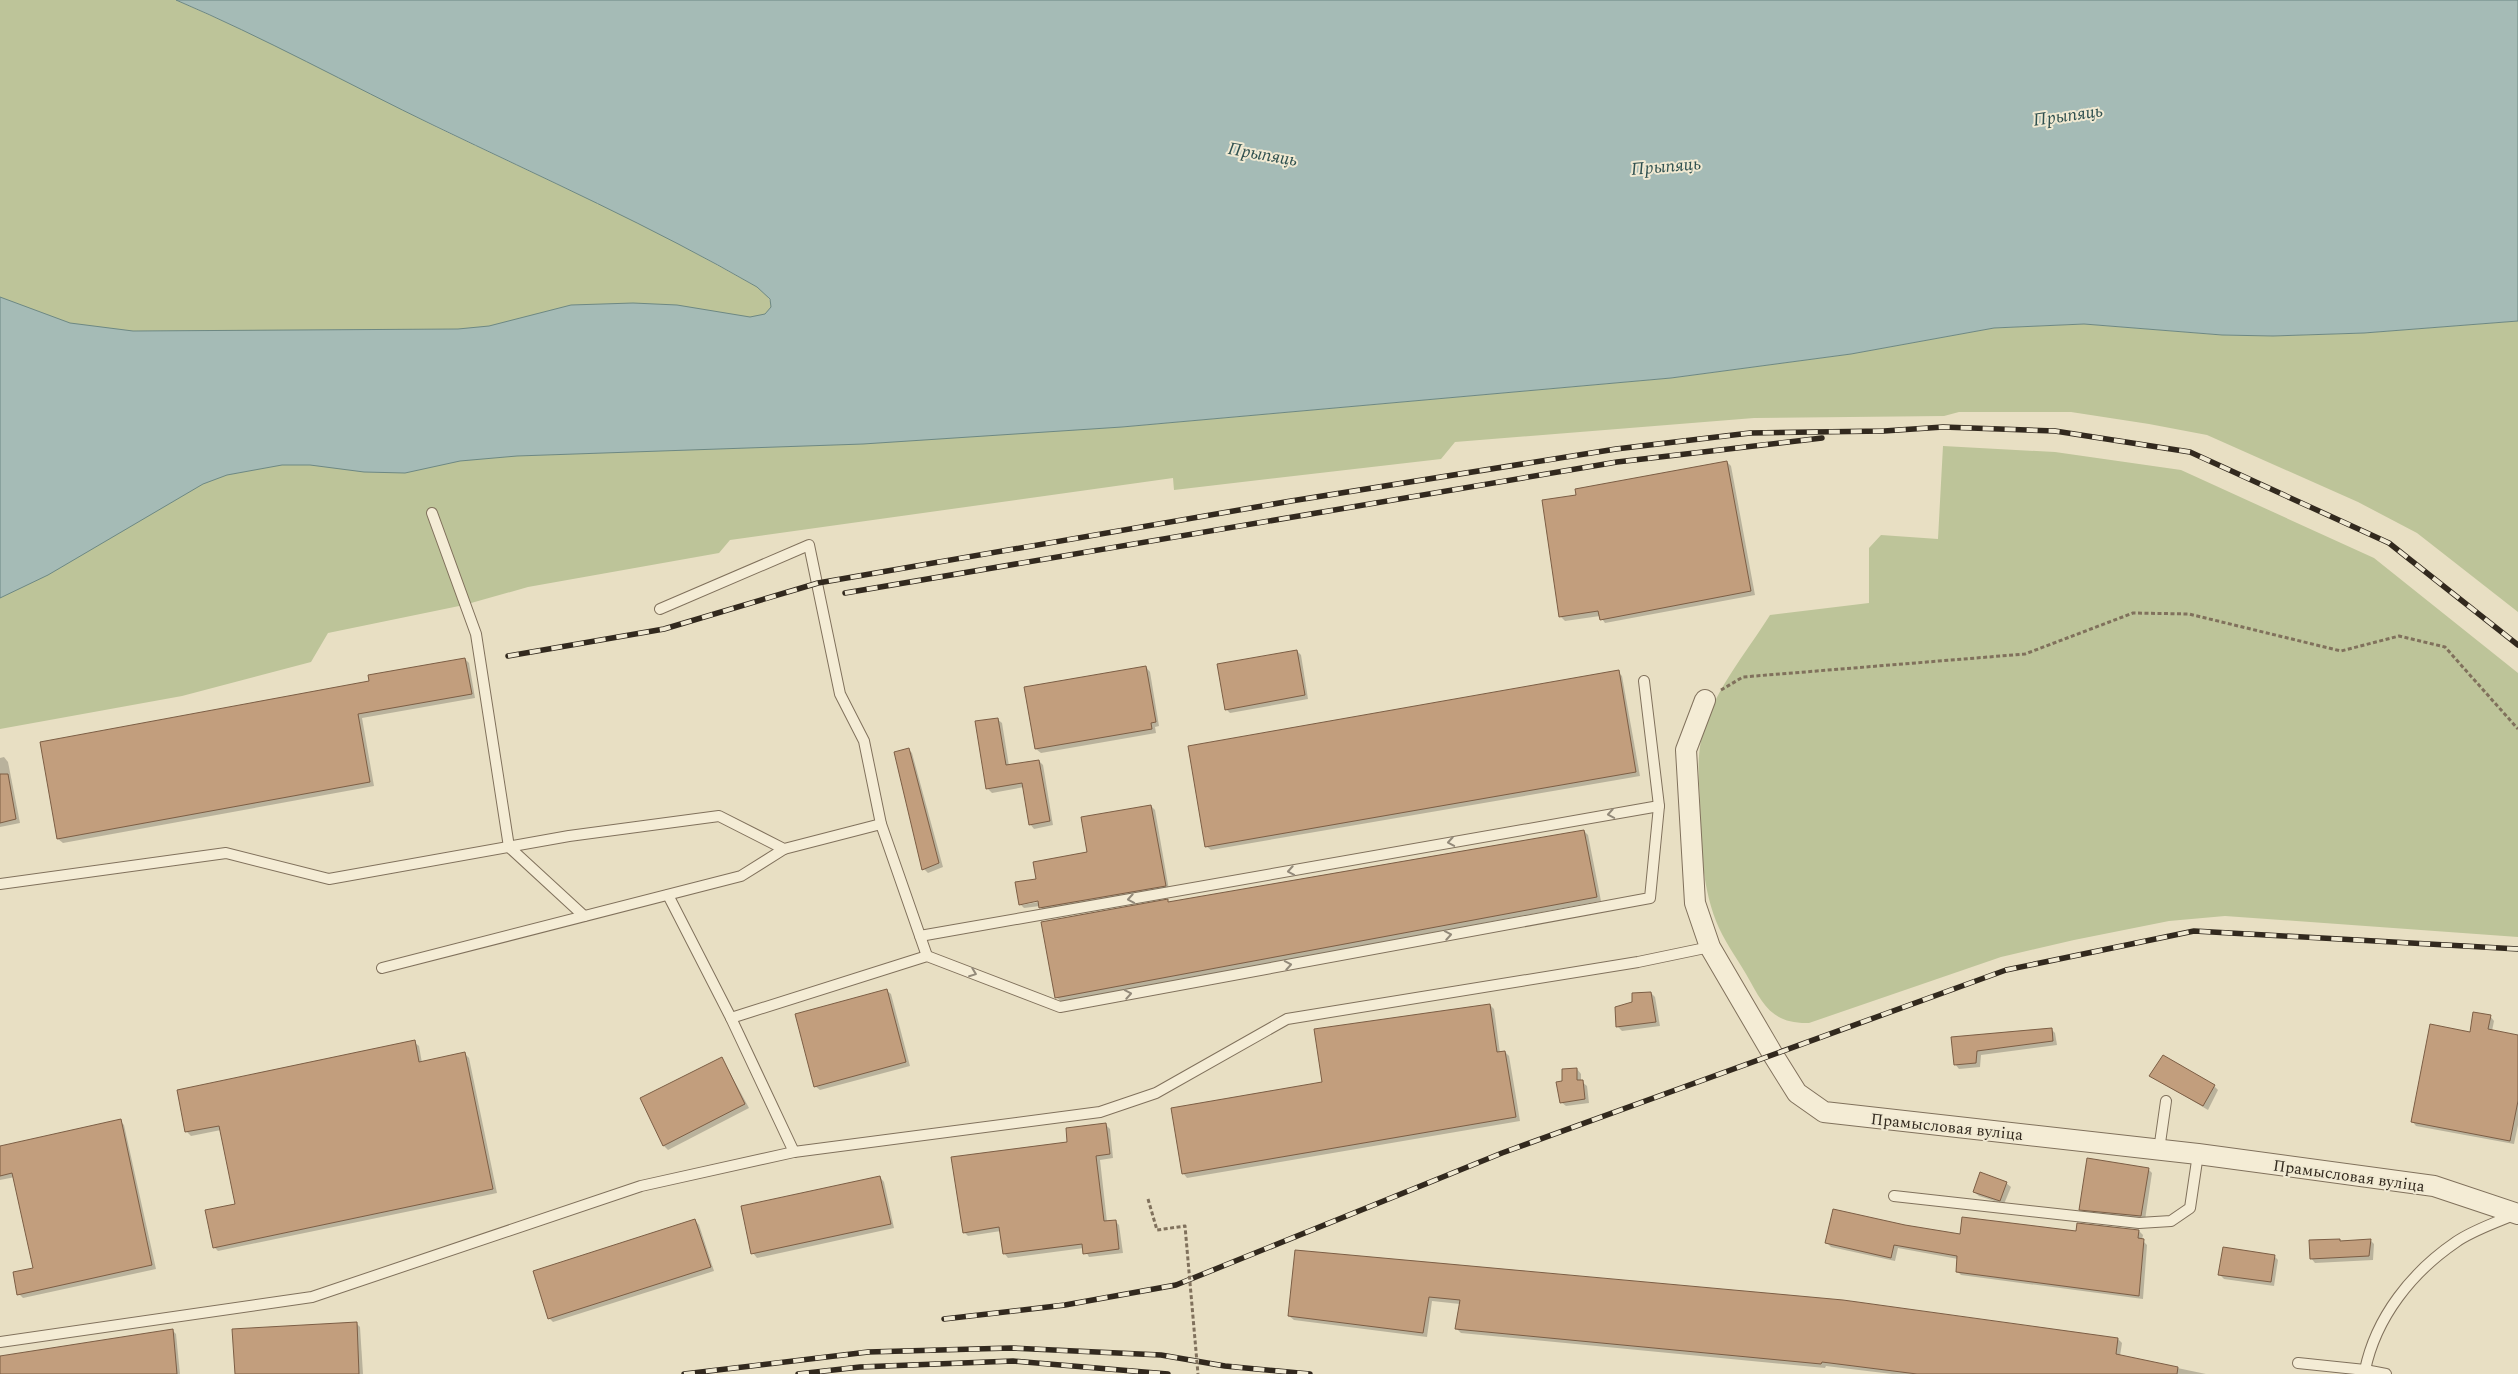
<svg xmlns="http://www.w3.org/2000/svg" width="2518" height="1374" viewBox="0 0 2518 1374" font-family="Spectral,serif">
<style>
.green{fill:#bdc499}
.water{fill:#a5bbb6;stroke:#6d8883}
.shadow{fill:#0003;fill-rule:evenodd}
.building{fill:#c29e7d;stroke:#7c5e45}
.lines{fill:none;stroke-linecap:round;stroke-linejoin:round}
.lane-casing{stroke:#80715c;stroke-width:12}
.street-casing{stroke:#80715c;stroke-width:22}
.path{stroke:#80715c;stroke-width:3;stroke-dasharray:4 2.5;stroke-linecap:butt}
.lane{stroke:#f4ecd5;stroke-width:10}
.street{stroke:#f4ecd5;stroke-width:20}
.rail-casing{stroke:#32291e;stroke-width:5.5}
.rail{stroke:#f0e9d2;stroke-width:4;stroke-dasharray:11;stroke-linecap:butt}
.path-bridge{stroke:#80715c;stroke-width:3;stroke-dasharray:4 2.5;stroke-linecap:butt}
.oneway{stroke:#938a7a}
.labels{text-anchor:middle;stroke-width:4;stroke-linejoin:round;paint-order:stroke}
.street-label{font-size:16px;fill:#32291e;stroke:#f0e9d2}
.water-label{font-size:18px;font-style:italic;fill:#2f504f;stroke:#f0e9d2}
</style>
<rect width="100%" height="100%" fill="#e8dfc3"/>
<g class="green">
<polygon points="0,0 176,0 274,44 436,127 646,226 757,287 767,295 771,303 1122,427 1671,378 1851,354 1994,328 2084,324 2222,335 2273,336 2364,333 2518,321 2518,612 2417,533 2358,502 2207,435 2149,424 2071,412 1959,412 1944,416 1754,418 1455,442 1441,459 1174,490 1173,478 730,540 719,553 528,587 464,605 328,633 311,662 182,696 0,729"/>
<path d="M1943 446 2055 452 2181 470 2374 558 2518 673V937L2225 916 2169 921 2074 940 2001 957 1809 1023C1771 1024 1763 1004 1746 974 1736 957 1723 939 1716 921 1701 882 1701 842 1700 801 1699 781 1697 761 1701 741 1708 698 1747 652 1770 615L1869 603V548L1881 535 1938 539Z"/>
</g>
<path class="water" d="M176 0H2518V321L2364 333 2273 336 2222 335 2084 324 1994 328 1851 354 1671 378 1122 427 863 444 517 456 460 461 405 473 364 472 310 465H282L227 475 203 484 48 575 0 598V297L70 323 133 331 458 329 489 326 571 305 633 303 677 305 750 317 765 314 771 307 770 299 757 287C653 227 543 178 435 126 348 84 265 38 176 0Z"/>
<g class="shadow">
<polygon points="1727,462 1731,466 1755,595 1605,623 1600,616 1565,621 1561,617 1578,496"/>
<polygon points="1297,651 1301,655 1308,699 1230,713 1226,709"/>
<polygon points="465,659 469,663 475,698 362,718 374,786 63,843 58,839 370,682"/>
<polygon points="1146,667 1150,672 1159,726 1155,727 1156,733 1041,753 1036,749"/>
<polygon points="1618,672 1622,676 1640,776 1211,850 1206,846"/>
<polygon points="997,719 1002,723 1009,766 1039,761 1043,765 1053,825 1034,829 1030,824 1024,787 992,793 988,789"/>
<polygon points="908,749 912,753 943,867 928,873 924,869"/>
<polygon points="4,757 8,762 20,823 0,827 0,758"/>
<path d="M1151 806 1155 810 1169 890 1044 912 1040 906 1024 908 1020 904 1037 880 1089 853ZM1044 899V901L1022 905V903Z"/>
<polygon points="1584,831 1588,835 1601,901 1062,1002 1057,998 1043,923 1167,901 1170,903"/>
<polygon points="886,990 891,994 910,1066 820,1090 815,1086"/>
<polygon points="1651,993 1655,997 1660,1026 1622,1031 1618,1027 1616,1008 1633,1002"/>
<polygon points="1490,1005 1494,1009 1500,1053 1505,1052 1509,1056 1520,1121 1187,1178 1183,1173 1323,1083"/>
<polygon points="2490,1016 2494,1021 2492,1031 2518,1036 2518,1125 2514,1144 2416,1126 2412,1121 2471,1033"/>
<polygon points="2051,1029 2055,1033 2057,1045 1981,1055 1980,1067 1959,1069 1955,1064 1953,1038"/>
<polygon points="414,1042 419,1046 422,1063 465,1054 469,1058 497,1193 218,1251 214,1247 237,1205 221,1130 191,1136 187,1132 178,1091"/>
<polygon points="722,1058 749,1108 668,1150 664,1146"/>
<polygon points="1577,1069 1581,1074 1581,1081 1587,1086 1589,1103 1566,1106 1561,1102 1563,1082"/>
<polygon points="2151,1076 2214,1086 2218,1090 2208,1110"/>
<polygon points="120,1121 124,1125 156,1269 23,1298 19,1294 35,1269 15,1177 0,1180 0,1147"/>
<polygon points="1105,1124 1110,1129 1113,1158 1100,1160 1107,1222 1115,1221 1119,1225 1123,1253 1089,1257 1084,1248 1008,1258 1004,1253 1001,1231 968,1236 964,1232 1069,1143"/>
<polygon points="2148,1169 2152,1173 2145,1220 2085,1213 2081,1209"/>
<polygon points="880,1177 884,1182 894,1228 757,1258 753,1253"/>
<polygon points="2006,1183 2011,1187 2004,1204 1979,1196 1974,1192"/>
<polygon points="695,1220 699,1225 714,1271 553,1322 549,1318"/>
<polygon points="1904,1226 1961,1235 2139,1231 2143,1235 2142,1240 2147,1245 2143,1299 1961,1275 1957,1271 1958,1259 1898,1248 1895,1261 1831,1247 1827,1243"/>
<polygon points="2370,1240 2374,1244 2373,1260 2315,1263 2311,1258 2310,1242"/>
<polygon points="1296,1251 2118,1339 2122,1343 2120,1356 2206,1374 1892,1374 1826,1366 1825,1368 1461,1333 1456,1328 1460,1304 1432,1301 1427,1337 1294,1320 1289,1316"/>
<polygon points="2274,1256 2278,1260 2274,1286 2224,1279 2219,1274"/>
<polygon points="356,1323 360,1327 363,1374 236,1374"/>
<polygon points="172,1330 176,1334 180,1374 0,1374 0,1358"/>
</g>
<g class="building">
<polygon points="1727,461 1751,591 1600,620 1598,611 1559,617 1542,500 1576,495 1575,489"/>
<polygon points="1297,650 1305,695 1225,710 1217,664"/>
<polygon points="465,658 472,694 358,714 370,782 57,839 40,742 369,681 368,675"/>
<polygon points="1146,666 1156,722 1151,723 1152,729 1035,749 1024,687"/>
<polygon points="1619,670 1636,772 1205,847 1188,746"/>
<polygon points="998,718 1006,765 1039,760 1050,821 1029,825 1022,783 986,789 975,721"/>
<polygon points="909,748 939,863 922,870 894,752"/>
<polygon points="0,774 8,774 16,819 0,823"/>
<polygon points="1151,805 1166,886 1039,908 1038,901 1019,905 1015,882 1036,879 1033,862 1087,852 1081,817"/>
<polygon points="1584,830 1597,897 1055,998 1041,922 1168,899 1168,902"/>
<polygon points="887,989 906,1062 814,1087 795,1014"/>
<polygon points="1651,992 1656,1022 1616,1027 1615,1007 1632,1002 1632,993"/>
<polygon points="1490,1004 1497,1052 1505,1051 1516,1117 1182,1174 1171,1108 1322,1082 1314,1029"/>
<polygon points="2473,1012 2491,1015 2488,1029 2518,1035 2518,1101 2510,1141 2411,1122 2430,1024 2470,1032"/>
<polygon points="2052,1028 2053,1041 1977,1051 1976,1063 1954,1065 1951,1037"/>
<polygon points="415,1040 419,1062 465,1052 493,1189 213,1248 205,1210 235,1204 219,1126 185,1132 177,1090"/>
<polygon points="2163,1055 2215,1085 2203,1106 2149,1076"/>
<polygon points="722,1057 745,1104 663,1146 640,1098"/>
<polygon points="1577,1068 1577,1080 1583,1080 1585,1099 1560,1103 1556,1082 1562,1081 1562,1069"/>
<polygon points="121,1119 152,1265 17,1295 13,1272 33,1268 12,1173 0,1176 0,1146"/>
<polygon points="1106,1123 1110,1154 1096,1156 1104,1221 1116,1220 1119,1249 1083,1254 1082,1244 1003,1254 999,1227 963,1233 951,1157 1067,1142 1066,1128"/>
<polygon points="2087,1158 2149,1168 2141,1216 2079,1210"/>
<polygon points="1980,1172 2007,1182 2000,1201 1973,1192"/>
<polygon points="880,1176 891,1224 751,1254 741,1206"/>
<polygon points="1833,1209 1905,1225 1960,1234 1962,1217 2076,1231 2077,1223 2139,1230 2138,1238 2144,1239 2139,1296 1956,1272 1957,1256 1894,1245 1891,1258 1825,1243"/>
<polygon points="695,1219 711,1267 548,1319 533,1271"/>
<polygon points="2340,1239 2340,1241 2371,1239 2369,1256 2310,1259 2309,1240"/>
<polygon points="2223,1247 2275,1255 2271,1282 2218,1275"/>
<polygon points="1295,1250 1843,1300 2118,1338 2116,1354 2178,1367 2177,1374 1917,1374 1822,1362 1821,1364 1455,1329 1460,1300 1429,1297 1423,1333 1288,1316"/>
<polygon points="357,1322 359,1374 235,1374 232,1329"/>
<polygon points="173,1329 177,1374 0,1374 0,1356"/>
</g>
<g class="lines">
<defs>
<g id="lane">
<polyline points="432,513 476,634 509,847 584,916"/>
<polyline points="660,609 809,545 840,694 864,741 881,824"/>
<polyline points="0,884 226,853 329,879 569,836 719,816 784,849 881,824 927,956"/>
<polyline points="668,895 731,1018 794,1152"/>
<polyline points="920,936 1659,806"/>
<polyline points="382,968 741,876 784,849"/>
<polyline points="731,1018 927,956 1060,1007 1650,898 1659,806 1644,681"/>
<polyline points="2159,1150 2166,1101"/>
<polyline points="1894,1196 2139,1223 2171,1221 2190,1208 2198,1154"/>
<polyline points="0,1342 312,1297 641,1186 794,1152 1100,1112 1156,1093 1287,1019 1638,962 1710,947"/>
<polyline points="2298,1363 2365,1370 2386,1374"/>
<path d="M2365 1370C2376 1317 2412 1272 2456 1242 2473 1230 2496 1223 2515 1214"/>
</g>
<polyline id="street" points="1705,700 1686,750 1695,903 1710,947 1772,1053 1797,1093 1824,1112 2198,1154 2434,1186 2518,1214"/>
</defs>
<use href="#lane" class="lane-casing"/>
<use href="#street" class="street-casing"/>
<polyline class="path" points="1721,690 1743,677 2025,654 2133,613 2189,614 2341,651 2399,636 2445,647 2518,729"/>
<use href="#lane" class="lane"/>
<use href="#street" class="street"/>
<defs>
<g id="rail">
<polyline points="845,593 1617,462 1822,438"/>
<polyline points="508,656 664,629 818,583 1291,501 1616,449 1750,433 1884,431 1943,427 2055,431 2190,452 2389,543 2518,645"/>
<polyline points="944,1319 1065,1305 1176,1285 1502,1153 2006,970 2194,931 2518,949"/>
<polyline points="684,1374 868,1352 1011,1348 1161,1355 1225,1366 1310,1374"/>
<polyline points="798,1374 860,1367 1013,1361 1168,1374"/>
</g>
</defs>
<use href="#rail" class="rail-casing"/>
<use href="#rail" class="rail"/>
<polyline class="path-bridge" points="1148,1199 1157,1230 1185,1226 1198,1374"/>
</g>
<defs><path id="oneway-chevron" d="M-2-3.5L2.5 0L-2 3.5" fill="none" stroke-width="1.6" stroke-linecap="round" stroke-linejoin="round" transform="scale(1.25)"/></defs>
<g class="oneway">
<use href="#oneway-chevron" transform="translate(1611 814) rotate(170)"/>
<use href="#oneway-chevron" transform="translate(1451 842) rotate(170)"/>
<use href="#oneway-chevron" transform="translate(1291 871) rotate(170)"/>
<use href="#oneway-chevron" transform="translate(1131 899) rotate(170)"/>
<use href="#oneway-chevron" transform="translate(1448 935) rotate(-10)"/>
<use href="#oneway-chevron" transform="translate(1288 965) rotate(-10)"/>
<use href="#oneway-chevron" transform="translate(973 973) rotate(21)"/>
<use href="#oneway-chevron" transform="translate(1128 994) rotate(-10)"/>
</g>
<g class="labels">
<g class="street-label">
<text transform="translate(1947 1126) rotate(6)" y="6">Прамысловая вуліца</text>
<text transform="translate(2349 1175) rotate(8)" y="6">Прамысловая вуліца</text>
</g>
<g class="water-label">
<text transform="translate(2068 115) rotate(-8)" y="6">Прыпяць</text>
<text transform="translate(1263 154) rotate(10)" y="6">Прыпяць</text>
<text transform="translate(1666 166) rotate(-5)" y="6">Прыпяць</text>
</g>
</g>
</svg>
